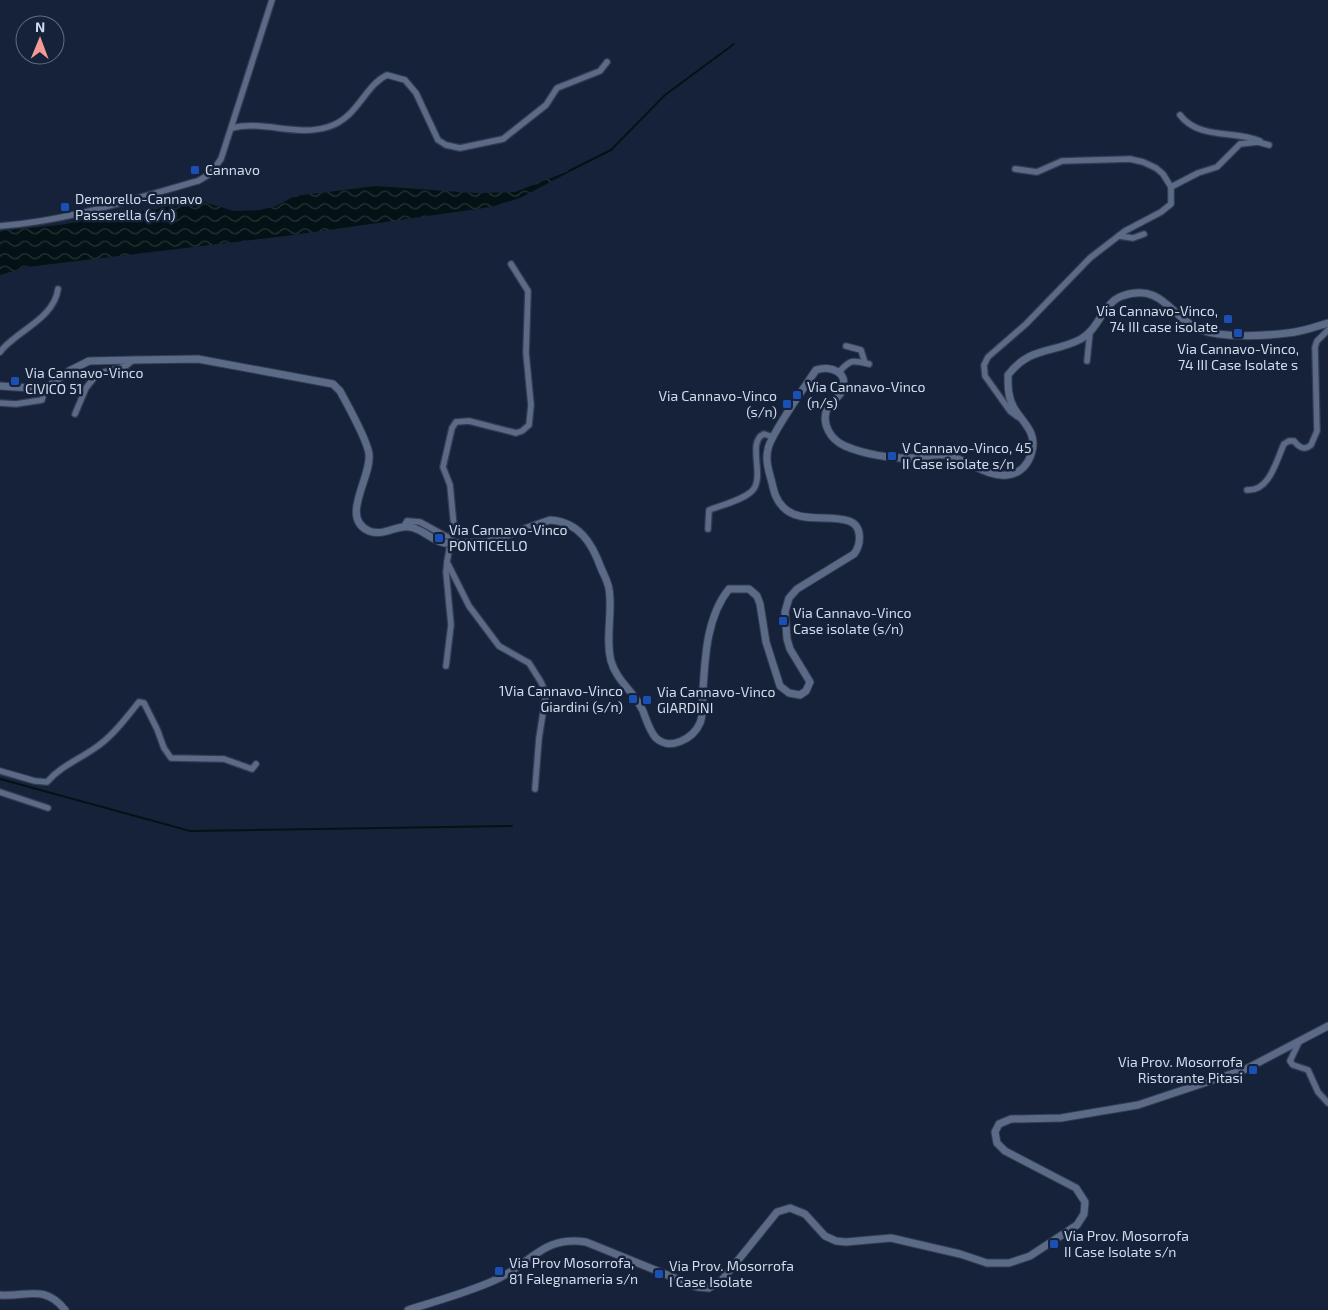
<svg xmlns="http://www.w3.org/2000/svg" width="1328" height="1310" viewBox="0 0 1328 1310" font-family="'Exo 2',sans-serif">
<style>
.water{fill:url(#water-waves)}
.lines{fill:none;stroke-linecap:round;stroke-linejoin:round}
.stream{stroke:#041215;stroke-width:2}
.minor-casing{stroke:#353c51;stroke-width:8}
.tertiary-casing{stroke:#353c51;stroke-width:9}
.minor{stroke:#5b6a87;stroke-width:5.5}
.tertiary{stroke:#5b6a87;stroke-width:7}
.tertiary-bridge-casing{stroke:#353c51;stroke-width:9;stroke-linecap:butt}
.tertiary-bridge{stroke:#5b6a87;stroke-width:7}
.transit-dot{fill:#1a4fb4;stroke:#16223a;stroke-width:2}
.labels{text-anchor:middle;stroke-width:5;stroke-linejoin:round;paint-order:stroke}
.poi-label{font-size:14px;fill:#d2dbeb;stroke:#16223a;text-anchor:start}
</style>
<defs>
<pattern id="water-waves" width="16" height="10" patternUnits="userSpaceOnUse" patternTransform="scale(1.25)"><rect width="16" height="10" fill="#041215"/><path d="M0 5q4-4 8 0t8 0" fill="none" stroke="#283437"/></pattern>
</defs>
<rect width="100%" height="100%" fill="#16223a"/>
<polygon class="water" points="579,167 520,198 491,207 286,236 27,267 0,275 0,231 59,225 200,201 234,211 260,210 276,206 295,196 376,186 475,193 515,192"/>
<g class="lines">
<g class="stream">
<polyline points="569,171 611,150 665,95 734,44"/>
<polyline points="0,779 190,831 512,826"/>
</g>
<defs>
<g id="minor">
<path d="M1180 115C1199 140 1235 130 1260 141"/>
<path d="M232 128C263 120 296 137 328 127 358 118 364 86 387 75L405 80 416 93 438 140 446 145 460 148 503 139 546 105 557 88 600 71 607 62"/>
<polyline points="1015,169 1037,172 1062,161 1130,159 1143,162 1156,168 1163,174 1171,187"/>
<path d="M0 226C68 221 133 199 198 181L210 174 221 159 272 0"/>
<polyline points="1119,236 1133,238 1144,234"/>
<polyline points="846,346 861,350 865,363"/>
<path d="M0 352C16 331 54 319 58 289"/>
<polyline points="1087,361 1090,332"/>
<path d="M839 372C851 359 852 360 869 364"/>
<polyline points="0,403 16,404 42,400 45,389"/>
<polyline points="75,414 86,388 97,374 126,366 133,360"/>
<polyline points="1018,417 1010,411 985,376 984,365 988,357 1026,324 1090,258 1125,231 1161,212 1171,204 1171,187 1198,173 1217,167 1240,144 1258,142 1269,145"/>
<path d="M1247 490C1270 491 1276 461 1284 444L1289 441H1294C1299 447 1304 451 1311 445L1317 431 1315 347 1317 341 1328 330"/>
<polyline points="404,526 407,521 420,522 451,539 447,562 469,606 499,646 529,663 541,682 546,694 539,738 535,789"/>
<path d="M708 529 709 510C722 505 743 500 752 491 766 477 746 442 764 434L773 437"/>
<polyline points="451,539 454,527 450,485 443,467 452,428 456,422 469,421 516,433 522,431 529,425 531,405 526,353 528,291 511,264"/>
<polyline points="446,666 451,625 446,572 447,562"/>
<path d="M0 771 35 781 47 782C61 766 78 760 95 748 113 736 125 719 139 702L144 703 157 729 164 748 171 758 224 759 252 769 256 764"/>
<polyline points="0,792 48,808"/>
<polyline points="1299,1042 1290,1061 1293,1065 1308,1070 1318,1092 1328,1103"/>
</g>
<g id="tertiary">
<path d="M0 386 45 389 69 371 89 361 133 360 198 359 333 384 340 391C348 406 367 439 369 454 372 477 339 518 369 531 384 537 397 524 410 527 423 529 432 541 445 543"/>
<path d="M456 543 487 542 550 520C579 522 592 543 601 568 604 575 608 582 609 589 613 612 605 638 611 661 617 682 635 692 643 711 646 719 650 732 656 738 670 751 693 739 700 723 704 714 702 700 703 690 705 656 707 616 729 589H749L757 596 760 604 766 642 780 686 789 693 800 695 806 691 810 682 790 649 787 639 785 612 789 598 797 589 854 554C861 545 863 526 849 521 829 514 799 524 783 507 776 500 774 492 772 483 769 471 765 461 768 449 770 435 806 385 816 370 830 365 850 372 842 391 839 398 830 402 827 409 821 424 831 440 845 446 864 454 891 459 912 458 925 458 937 452 950 456 968 461 988 477 1007 475 1020 474 1029 464 1032 451 1037 432 1023 423 1014 408 1008 398 1008 387 1008 375 1030 346 1052 354 1081 339 1099 329 1103 303 1122 296 1164 282 1170 318 1201 330 1223 338 1264 336 1288 333 1301 332 1315 327 1328 323"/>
<path d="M0 1295C27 1297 45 1284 65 1310"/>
<path d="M408 1310C436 1301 466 1293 493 1281 530 1266 541 1235 586 1242L697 1287 709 1288 722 1280 777 1212 790 1208 805 1214 825 1236 836 1241 846 1242 891 1238 960 1254 987 1263H1009L1030 1256 1077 1225 1084 1214 1085 1202 1076 1188 1005 1151 997 1143 995 1132 999 1124 1011 1119 1061 1118 1138 1105 1246 1069 1328 1026"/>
</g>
</defs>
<use href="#minor" class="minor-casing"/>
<use href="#tertiary" class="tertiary-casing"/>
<use href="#minor" class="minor"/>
<use href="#tertiary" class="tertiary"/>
<defs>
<polyline id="tertiary-bridge" points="445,543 456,543"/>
</defs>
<use href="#tertiary-bridge" class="tertiary-bridge-casing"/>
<use href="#tertiary-bridge" class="tertiary-bridge"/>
</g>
<g class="transit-dot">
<rect x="190" y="165" width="10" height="10" rx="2.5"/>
<rect x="60" y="202" width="10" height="10" rx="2.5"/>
<rect x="1223" y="314" width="10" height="10" rx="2.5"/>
<rect x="1233" y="328" width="10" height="10" rx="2.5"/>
<rect x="10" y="376" width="10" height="10" rx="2.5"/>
<rect x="792" y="390" width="10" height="10" rx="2.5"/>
<rect x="782" y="399" width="10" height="10" rx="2.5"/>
<rect x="887" y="451" width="10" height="10" rx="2.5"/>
<rect x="434" y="533" width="10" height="10" rx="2.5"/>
<rect x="778" y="616" width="10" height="10" rx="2.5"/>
<rect x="628" y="694" width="10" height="10" rx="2.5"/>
<rect x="642" y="695" width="10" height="10" rx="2.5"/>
<rect x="1248" y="1065" width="10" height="10" rx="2.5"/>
<rect x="1049" y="1239" width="10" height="10" rx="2.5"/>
<rect x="494" y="1266" width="10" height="10" rx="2.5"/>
<rect x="654" y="1269" width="10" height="10" rx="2.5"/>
</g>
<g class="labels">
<g class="poi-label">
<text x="205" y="175">Cannavo</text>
<text x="75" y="204">Demorello-Cannavo<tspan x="75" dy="16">Passerella (s/n)</tspan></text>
<text x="1218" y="316" text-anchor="end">Via Cannavo-Vinco,<tspan x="1218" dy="16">74 III case isolate</tspan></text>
<text x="1238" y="354" text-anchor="middle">Via Cannavo-Vinco,<tspan x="1238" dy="16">74 III Case Isolate s</tspan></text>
<text x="25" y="378">Via Cannavo-Vinco<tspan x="25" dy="16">CIVICO 51</tspan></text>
<text x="807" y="392">Via Cannavo-Vinco<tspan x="807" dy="16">(n/s)</tspan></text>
<text x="777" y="401" text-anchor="end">Via Cannavo-Vinco<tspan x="777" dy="16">(s/n)</tspan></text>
<text x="902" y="453">V Cannavo-Vinco, 45<tspan x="902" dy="16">II Case isolate s/n</tspan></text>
<text x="449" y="535">Via Cannavo-Vinco<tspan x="449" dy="16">PONTICELLO</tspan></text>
<text x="793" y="618">Via Cannavo-Vinco<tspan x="793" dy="16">Case isolate (s/n)</tspan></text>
<text x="623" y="696" text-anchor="end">1Via Cannavo-Vinco<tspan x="623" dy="16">Giardini (s/n)</tspan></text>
<text x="657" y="697">Via Cannavo-Vinco<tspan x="657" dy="16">GIARDINI</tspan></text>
<text x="1243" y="1067" text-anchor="end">Via Prov. Mosorrofa<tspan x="1243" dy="16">Ristorante Pitasi</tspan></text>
<text x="1064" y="1241">Via Prov. Mosorrofa<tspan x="1064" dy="16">II Case Isolate s/n</tspan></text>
<text x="509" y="1268">Via Prov Mosorrofa,<tspan x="509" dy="16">81 Falegnameria s/n</tspan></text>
<text x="669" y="1271">Via Prov. Mosorrofa<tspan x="669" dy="16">I Case Isolate</tspan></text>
</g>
</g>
<g transform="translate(40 40) rotate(1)"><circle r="24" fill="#16223a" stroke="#616c81"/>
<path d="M0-4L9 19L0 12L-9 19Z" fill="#f59b97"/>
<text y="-8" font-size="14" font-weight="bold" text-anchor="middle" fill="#d2dbeb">N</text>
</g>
</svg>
